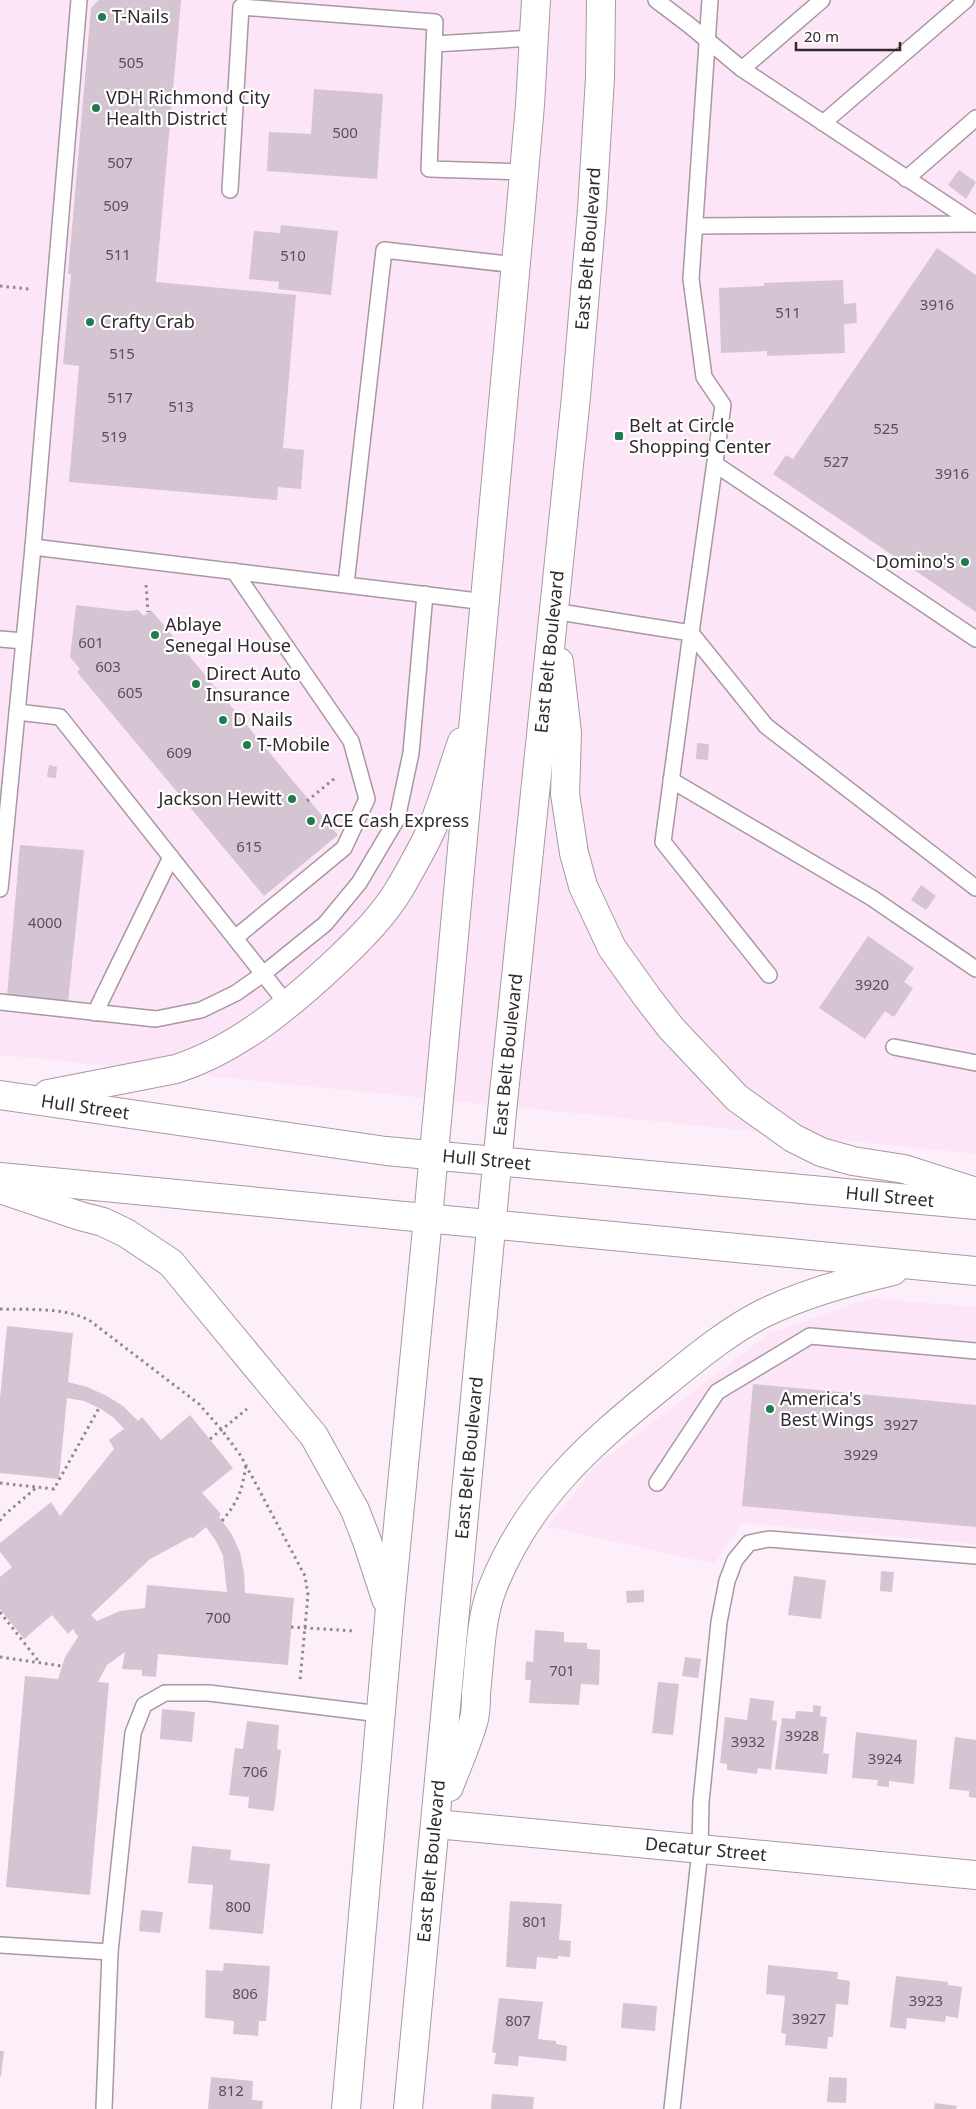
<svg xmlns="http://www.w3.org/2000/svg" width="976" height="2109" viewBox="0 0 976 2109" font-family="'Noto Sans',sans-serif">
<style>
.built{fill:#fde5f8}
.building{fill:#d5c4d2;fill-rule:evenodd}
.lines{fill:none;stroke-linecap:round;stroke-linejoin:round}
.service-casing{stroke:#a897a4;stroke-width:18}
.minor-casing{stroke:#a897a4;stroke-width:30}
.primary-casing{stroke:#a897a4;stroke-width:30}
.path{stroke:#91888f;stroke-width:3;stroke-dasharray:2.5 4;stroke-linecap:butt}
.service{stroke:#fff;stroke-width:15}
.minor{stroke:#fff;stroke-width:28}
.primary{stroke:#fff;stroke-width:28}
.poi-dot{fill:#207b4f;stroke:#fff;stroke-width:2}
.labels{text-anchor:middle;stroke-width:4.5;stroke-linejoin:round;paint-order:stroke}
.number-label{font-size:15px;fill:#595058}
.poi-label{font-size:18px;fill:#302a2f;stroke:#fff;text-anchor:start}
.street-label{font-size:18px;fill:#302a2f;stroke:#fff}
</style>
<rect width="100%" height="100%" fill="#fdeffa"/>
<g class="built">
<polygon points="0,0 976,0 976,1154 0,1055"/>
<polygon points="871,1298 976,1307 976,1544 743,1523 714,1564 548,1527 594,1467 770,1333"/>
</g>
<g class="building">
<polygon points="99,0 181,0 156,282 296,295 283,448 304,450 301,489 278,487 277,500 69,482 79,366 63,364 71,274 68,274 91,8"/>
<polygon points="314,89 383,94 377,179 267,171 269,132 311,134"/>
<polygon points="959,170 976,182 966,199 948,185"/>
<polygon points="281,225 338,231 331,295 278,289 279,282 249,279 254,231 280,233"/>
<polygon points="937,248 976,275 976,612 773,474 786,455 793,459"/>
<polygon points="843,280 844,304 856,303 857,323 844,324 845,353 767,356 767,351 721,353 719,288 764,286 764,283"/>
<polygon points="76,605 126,611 138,610 144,616 151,610 338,835 264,896 77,672 80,669 70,657"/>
<polygon points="697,743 709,744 708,760 696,759"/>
<polygon points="49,765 57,767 56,778 47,777"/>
<polygon points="20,845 84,850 68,1002 7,996"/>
<polygon points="921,885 936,896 926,910 911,900"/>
<polygon points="868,936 914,968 904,982 913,988 894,1017 885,1011 865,1039 819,1008"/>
<path d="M7 1326 73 1333 68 1382 87 1387 107 1396 123 1406 138 1421 142 1417 161 1440 190 1415 233 1468 202 1493 221 1514 219 1517 231 1533 240 1552 244 1573 245 1593 294 1598 288 1665 158 1654 156 1677 142 1676V1670L122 1669 125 1652 107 1665 98 1682 109 1683 90 1895 6 1887 25 1676 58 1679 65 1657 78 1637 73 1629 68 1634 52 1615 24 1639 0 1609V1577L12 1567 0 1552V1543L51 1502 60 1516 114 1449 109 1440 124 1429 113 1417 99 1408 84 1401 67 1398 59 1479 0 1473V1398ZM206 1527 216 1541 223 1556 227 1592 147 1585 145 1608 120 1611 97 1621 91 1615 150 1559 191 1537 193 1538Z"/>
<polygon points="753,1384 976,1405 976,1527 742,1506"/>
<polygon points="881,1571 894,1572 892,1592 880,1591"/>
<polygon points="794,1576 826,1580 821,1619 788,1615"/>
<polygon points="644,1590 644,1602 627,1603 626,1591"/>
<polygon points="535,1630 564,1632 564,1642 587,1643 587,1649 600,1650 599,1685 581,1684 579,1705 529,1703 531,1680 525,1680 526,1661 533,1662"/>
<polygon points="685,1657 701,1659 698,1678 682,1676"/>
<polygon points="658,1682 679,1684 673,1735 652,1733"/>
<polygon points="750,1698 774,1701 772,1720 777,1721 771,1770 758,1768 757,1774 727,1770 727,1764 720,1763 725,1717 747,1720"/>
<polygon points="813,1705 821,1706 820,1716 827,1717 823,1753 829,1754 827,1774 775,1769 782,1718 795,1719 796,1711 813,1712"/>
<polygon points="162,1709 195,1712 192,1742 160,1739"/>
<polygon points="247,1721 279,1725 277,1749 281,1750 274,1811 248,1808 249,1797 229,1795 235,1748 243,1749"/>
<polygon points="856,1732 917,1740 914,1784 889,1781 889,1787 877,1786 878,1780 852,1778"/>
<polygon points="955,1737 976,1740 976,1798 969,1797 969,1791 949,1789"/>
<polygon points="192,1846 231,1850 230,1860 270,1864 263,1934 209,1929 213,1885 188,1883"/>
<polygon points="510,1901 562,1904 559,1940 571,1941 570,1957 558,1956 558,1959 537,1957 536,1969 506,1967"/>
<polygon points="141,1910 163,1912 160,1933 139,1931"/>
<polygon points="224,1963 270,1966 266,2021 259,2021 258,2036 233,2034 234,2021 205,2018 206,1970 223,1971"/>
<polygon points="768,1965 838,1972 837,1979 850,1981 848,2005 836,2004 833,2037 828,2037 827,2049 785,2045 786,2034 781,2033 785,1996 766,1994"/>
<polygon points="896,1976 948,1982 948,1985 962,1987 958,2018 946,2016 945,2022 907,2018 906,2029 890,2027"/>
<polygon points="499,1998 543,2002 538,2039 556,2041 556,2044 567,2046 566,2061 519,2056 518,2066 494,2064 496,2053 492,2052"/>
<polygon points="623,2003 657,2006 655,2031 621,2028"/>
<polygon points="0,2051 4,2051 1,2076 0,2076"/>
<polygon points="211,2077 253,2081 252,2100 263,2101 262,2109 208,2109"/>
<polygon points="829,2077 847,2078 846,2103 827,2102"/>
<polygon points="492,2094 534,2097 533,2109 491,2109"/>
<polygon points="935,2103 957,2106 956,2109 934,2109"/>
</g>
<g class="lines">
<defs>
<g id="service">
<polyline points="656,0 689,25 742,69 976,224"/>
<polyline points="710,0 691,279 704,377 723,405 691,633 766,726 976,888"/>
<polyline points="434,44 534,38"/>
<polyline points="742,69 822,0"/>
<polyline points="823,123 966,0"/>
<polyline points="906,179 976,118"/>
<polyline points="230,190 241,7 435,22 429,169 524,172"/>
<polyline points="695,226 976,224"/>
<polyline points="715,464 976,639"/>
<polyline points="33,547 486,602"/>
<polyline points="234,571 351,741 367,799 344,848 235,938"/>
<polyline points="346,584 384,250 516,265"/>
<polyline points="553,611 691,633 663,842 769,975"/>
<polyline points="0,639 24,641"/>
<polyline points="17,712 60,717 287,1004"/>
<polyline points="671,780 872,898 976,969"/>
<polyline points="0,889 33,547 79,0"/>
<polyline points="0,1002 156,1019 201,1010 236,993 263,974 325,924 359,883 397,819 411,753 425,594"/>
<polyline points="95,1013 171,857"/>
<polyline points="894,1047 976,1063"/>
<polyline points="657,1483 717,1392 810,1336 976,1351"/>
<polyline points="0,1945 110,1952 133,1733 144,1705 165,1693 209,1693 380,1714"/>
<polyline points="104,2109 110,1952"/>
<polyline points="672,2109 700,1850 701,1802 719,1622 727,1581 735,1560 749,1543 769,1539 976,1556"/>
</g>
<g id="minor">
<path id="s1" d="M436 1824 976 1875"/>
</g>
<g id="primary">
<polyline points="559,662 567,733 565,794 574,853 583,886 612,948 647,997 671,1028 737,1098 793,1138 821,1152 853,1161 904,1169 976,1192"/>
<path d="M48 1094 176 1069C238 1049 291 1004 338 960 361 938 384 915 400 888 411 869 423 848 432 828 444 800 452 770 462 742"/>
<path id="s2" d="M0 1095 386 1151 976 1205"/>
<polyline points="0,1177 976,1271"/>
<polyline points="0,1189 80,1216 103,1222 126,1233 171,1263 314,1436 355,1510 367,1541 386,1599"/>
<path d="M449 1787C457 1765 468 1742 474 1719 476 1711 476 1702 476 1693 480 1659 480 1621 492 1589 528 1497 591 1443 665 1383 696 1358 728 1331 764 1313 805 1293 849 1281 893 1271"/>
<polyline points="346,2109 390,1608 428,1218 519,230 530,105 536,0"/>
<path id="s3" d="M408 2109 502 1112 576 397 592 209 600 78 601 0"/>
</g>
</defs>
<use href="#service" class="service-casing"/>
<use href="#minor" class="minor-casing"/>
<use href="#primary" class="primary-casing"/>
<g class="path">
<polyline points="0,286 29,289"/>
<polyline points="146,585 148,612"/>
<polyline points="307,801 335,778"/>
<path d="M0 1309C30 1310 63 1307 89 1320L199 1404 221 1429 241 1456 305 1576 308 1595 300 1680"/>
<polyline points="210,1439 247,1409"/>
<polyline points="0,1483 54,1489 99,1408"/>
<polyline points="0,1521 2,1517 37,1487"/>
<path d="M222 1521C239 1500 242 1491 246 1465"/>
<polyline points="0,1612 40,1663"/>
<polyline points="291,1627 355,1631"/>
<polyline points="0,1657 62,1666"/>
</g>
<use href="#service" class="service"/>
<use href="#minor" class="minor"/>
<use href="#primary" class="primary"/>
</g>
<g class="poi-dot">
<circle cx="102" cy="17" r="5"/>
<circle cx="96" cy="108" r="5"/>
<circle cx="90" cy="322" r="5"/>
<rect x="614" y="431" width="10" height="10" rx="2.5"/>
<circle cx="965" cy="562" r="5"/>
<circle cx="155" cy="635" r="5"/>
<circle cx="196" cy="684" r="5"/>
<circle cx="223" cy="720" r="5"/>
<circle cx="247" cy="745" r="5"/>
<circle cx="292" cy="799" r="5"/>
<circle cx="311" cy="821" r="5"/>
<circle cx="770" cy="1409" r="5"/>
</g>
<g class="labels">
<g class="number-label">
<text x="131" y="68">505</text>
<text x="345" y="138">500</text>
<text x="120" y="168">507</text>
<text x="116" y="211">509</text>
<text x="118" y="260">511</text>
<text x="293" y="261">510</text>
<text x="937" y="310">3916</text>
<text x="788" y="318">511</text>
<text x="122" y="359">515</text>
<text x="120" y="403">517</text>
<text x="181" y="412">513</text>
<text x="886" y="434">525</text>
<text x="114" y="442">519</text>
<text x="836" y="467">527</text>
<text x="952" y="479">3916</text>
<text x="91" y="648">601</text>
<text x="108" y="672">603</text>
<text x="130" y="698">605</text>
<text x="179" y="758">609</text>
<text x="249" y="852">615</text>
<text x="45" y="928">4000</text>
<text x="872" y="990">3920</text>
<text x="901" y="1430">3927</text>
<text x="861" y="1460">3929</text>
<text x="218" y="1623">700</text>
<text x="562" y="1676">701</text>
<text x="802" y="1741">3928</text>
<text x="748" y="1747">3932</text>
<text x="885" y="1764">3924</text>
<text x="255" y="1777">706</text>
<text x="238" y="1912">800</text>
<text x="535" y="1927">801</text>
<text x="245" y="1999">806</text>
<text x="926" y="2006">3923</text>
<text x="809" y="2024">3927</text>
<text x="518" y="2026">807</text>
<text x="231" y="2096">812</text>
</g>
<g class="poi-label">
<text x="112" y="23">T-Nails</text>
<text x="106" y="104">VDH Richmond City<tspan x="106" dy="21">Health District</tspan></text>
<text x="100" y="328">Crafty Crab</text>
<text x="629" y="432">Belt at Circle<tspan x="629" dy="21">Shopping Center</tspan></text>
<text x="955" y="568" text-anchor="end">Domino's</text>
<text x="165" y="631">Ablaye<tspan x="165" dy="21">Senegal House</tspan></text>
<text x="206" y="680">Direct Auto<tspan x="206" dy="21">Insurance</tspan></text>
<text x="233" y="726">D Nails</text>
<text x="257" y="751">T-Mobile</text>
<text x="282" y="805" text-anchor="end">Jackson Hewitt</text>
<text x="321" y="827">ACE Cash Express</text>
<text x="780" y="1405">America's<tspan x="780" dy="21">Best Wings</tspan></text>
</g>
<g class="street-label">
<text dy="6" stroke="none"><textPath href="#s3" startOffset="1869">East Belt Boulevard</textPath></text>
<text dy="6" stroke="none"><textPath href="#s3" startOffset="1464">East Belt Boulevard</textPath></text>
<text dy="6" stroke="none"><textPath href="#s3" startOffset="1059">East Belt Boulevard</textPath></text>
<text dy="6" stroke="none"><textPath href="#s2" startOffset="86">Hull Street</textPath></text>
<text dy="6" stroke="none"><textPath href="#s2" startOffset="491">Hull Street</textPath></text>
<text dy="6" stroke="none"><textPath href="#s2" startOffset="896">Hull Street</textPath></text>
<text dy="6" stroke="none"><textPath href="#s3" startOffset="654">East Belt Boulevard</textPath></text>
<text dy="6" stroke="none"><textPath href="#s1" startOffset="271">Decatur Street</textPath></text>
<text dy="6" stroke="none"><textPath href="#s3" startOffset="249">East Belt Boulevard</textPath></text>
</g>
</g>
<path d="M796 42v8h104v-8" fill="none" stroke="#302a2f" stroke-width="2.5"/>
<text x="804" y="42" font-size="15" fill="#302a2f" stroke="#ffffff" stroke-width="4" paint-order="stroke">20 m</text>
</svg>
